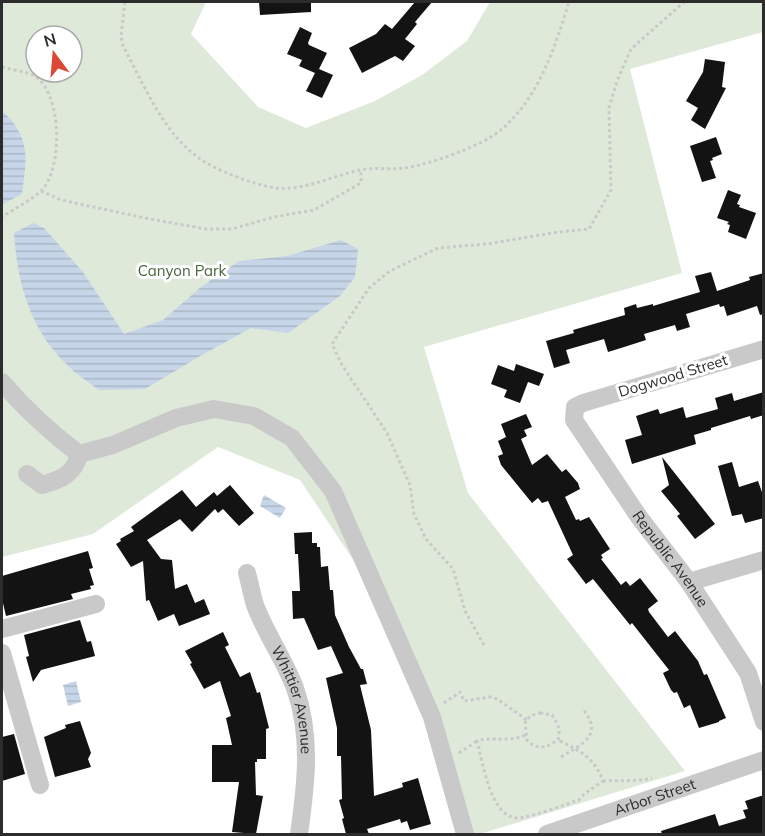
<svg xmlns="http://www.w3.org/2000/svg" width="765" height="836" viewBox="0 0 765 836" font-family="Mulish,sans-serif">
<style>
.park{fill:#dfe9da;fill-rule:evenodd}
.water{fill:url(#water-rules)}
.building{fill:#131313}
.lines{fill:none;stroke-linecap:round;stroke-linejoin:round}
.path{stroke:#c9c9c9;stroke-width:3;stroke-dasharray:3 3;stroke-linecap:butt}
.minor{stroke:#c9c9c9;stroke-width:18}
.labels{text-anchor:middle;stroke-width:6;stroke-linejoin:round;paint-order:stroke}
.park-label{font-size:15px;fill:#47653c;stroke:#fff}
.street-label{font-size:15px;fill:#2c2c2c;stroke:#fff}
</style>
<defs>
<pattern id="water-rules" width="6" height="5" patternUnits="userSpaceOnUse" patternTransform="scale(1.5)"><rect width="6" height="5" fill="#c6d5e8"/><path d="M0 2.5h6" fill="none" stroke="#aab7c7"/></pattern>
</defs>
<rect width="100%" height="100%" fill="#fff"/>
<path class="park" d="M2 2H206L191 34 258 107 306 128 375 101 422 75 467 41 490 2H763V32L630 69 682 273 424 347 468 493 685 771 480 834H474L440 715 394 621 300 480 218 447 93 534 2 557ZM36 36H72V72H36Z"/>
<g class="water">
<path d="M2 111C31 137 27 159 22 194L3 204 2 203Z"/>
<path d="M33 223 44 228 83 272 124 334 163 320 201 287 239 261 287 256 341 240 358 249 355 277 340 296 288 333 251 328 202 355 145 389 99 390C88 382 76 374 66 364 30 329 17 282 14 233Z"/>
<polygon points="264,495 286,508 280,518 260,506"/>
<polygon points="76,681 81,702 68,706 63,685"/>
</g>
<g class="building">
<polygon points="259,2 311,2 311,12 260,15"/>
<polygon points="415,2 432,2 415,22 417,24 405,39 415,46 403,61 395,56 362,73 349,48 376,34 385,24 392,29"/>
<polygon points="300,27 312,33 308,43 309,45 327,53 319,69 333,75 322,98 306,91 315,73 299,66 302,60 287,54"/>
<polygon points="705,59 725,62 722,87 726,88 705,129 691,120 698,108 686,101 703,72"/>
<polygon points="716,137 722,154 712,158 713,160 710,161 716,178 702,182 690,146"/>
<polygon points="728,190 741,195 737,204 740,205 739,207 756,213 746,239 728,232 730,225 727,224 729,222 717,218"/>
<polygon points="711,272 717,291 750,280 749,277 764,273 764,314 760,315 757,306 727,316 724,306 720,307 719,304 686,314 690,327 677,331 675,325 644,334 646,340 621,348 608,352 604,339 566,350 570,363 554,368 546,341 574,333 573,330 625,315 624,308 636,304 637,308 653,304 653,306 700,292 695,276"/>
<polygon points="516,364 544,374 539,386 528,382 520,403 504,397 507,390 491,384 498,365 514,371"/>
<polygon points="764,392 764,415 751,419 750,416 711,428 711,430 694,435 696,444 632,464 625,440 642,435 636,416 658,409 660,414 683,407 686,418 718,409 715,398 732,393 734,401"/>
<polygon points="526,414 532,427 524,430 527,436 521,439 532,465 547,454 562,472 566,469 578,483 580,489 565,497 576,520 579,519 580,521 589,517 610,549 601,555 603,558 601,559 621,585 626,581 630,586 640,578 658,601 648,609 649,612 668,637 675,631 698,661 704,675 707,674 726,718 719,721 719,722 699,728 690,705 684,708 677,692 674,693 671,690 663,673 669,670 632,623 630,625 593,579 586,584 567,559 573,555 548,501 542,503 538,498 532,503 501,465 498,456 503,454 498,441 506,437 501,424"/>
<polygon points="662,457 715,524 695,539 677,516 680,514 661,491 669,485"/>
<polygon points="732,462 739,487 758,481 764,498 764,518 745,523 742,514 732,516 718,466"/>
<polygon points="230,485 254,513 239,526 223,509 218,513 215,509 192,532 180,519 147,540 161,559 172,560 175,589 187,584 195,603 204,599 210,614 179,626 174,614 158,621 149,600 146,601 143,561 131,567 116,544 121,541 120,539 134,531 131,527 182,490 196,507 214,492 217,496"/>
<polygon points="312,532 312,543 317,543 317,547 320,547 321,567 328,566 330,590 333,590 335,615 349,647 361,669 363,669 367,684 360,685 371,730 374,796 403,787 402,783 418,778 431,824 410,830 407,821 401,823 400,819 367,829 369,834 346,834 342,819 344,818 339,800 342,799 341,756 337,756 337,728 326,678 343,673 331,646 318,650 304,618 293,619 292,591 300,591 298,554 295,554 294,533"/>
<polygon points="88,551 93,568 89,569 94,585 90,586 91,589 71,594 73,599 6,616 2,599 2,576"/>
<polygon points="80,620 87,642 91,641 95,656 41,670 33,682 26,657 29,656 24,635"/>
<polygon points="223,632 229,645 225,647 240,677 250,672 257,693 260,692 269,728 266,729 266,759 257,759 257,762 255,762 256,795 263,796 256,834 232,832 239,782 212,782 212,745 232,745 226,718 231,716 220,681 204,689 190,664 192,663 185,651"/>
<polygon points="80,721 91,753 88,759 91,767 55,777 44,737 66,728 65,725"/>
<polygon points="14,734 25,774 2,781 2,737"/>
<polygon points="764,795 764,834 662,834 661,831 715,814 719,826 746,818 743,810 748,809 745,801"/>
</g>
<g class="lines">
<g class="path">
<path d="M125 2 121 36 123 46C144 84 162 132 199 158 215 170 255 185 275 188 304 191 332 176 360 170 374 167 390 170 405 168 430 164 483 146 502 129 539 97 555 47 569 2"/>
<path d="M2 67C11 70 24 71 33 75 63 91 63 170 41 191 30 201 14 209 2 217"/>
<polyline points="41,191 61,200 145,218 206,229 232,229 274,217 314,210 361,183 361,170"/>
<polyline points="484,645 465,611 453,569 426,539 414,514 410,485 387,433 342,365 332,344 369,288 390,271 438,248 487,244 559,232 589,229 611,190 609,108 617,81 631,49 684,2"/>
<polyline points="444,703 460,692 464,701 490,697 497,699 527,720"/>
<path d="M540 713 552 715C558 724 561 730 558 740 545 748 538 751 527 740L525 723 530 716Z"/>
<path d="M525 735C510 743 493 736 477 741 483 762 490 820 520 818 534 816 564 805 579 800L584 794 603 781C594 757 580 751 558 740"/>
<polyline points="459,753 477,741"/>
<path d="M561 757C582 744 605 735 582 708"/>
<path d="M603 781C619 780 637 782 652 778"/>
</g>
<g class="minor">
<path id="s1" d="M764 349 583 403 575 407 574 420 639 517 689 582 748 673 764 722"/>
<path d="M2 382C25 409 50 432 79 454 75 474 60 480 42 485L27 474"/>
<polyline points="79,454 113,445 176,418 214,409 254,416 292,438 333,491 432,717 465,834"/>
<path id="s2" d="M247 573C250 584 252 595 255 605 266 634 284 659 295 688 312 736 306 785 299 834"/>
<polyline points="689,582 764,560"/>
<polyline points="2,629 96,604"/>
<polyline points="2,653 40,785"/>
<path id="s3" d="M547 834 764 760"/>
</g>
</g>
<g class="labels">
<g class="park-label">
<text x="182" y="276">Canyon Park</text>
</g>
<g class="street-label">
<text transform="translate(673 376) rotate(-17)" y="5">Dogwood Street</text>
<text dy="5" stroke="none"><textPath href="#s1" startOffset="380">Republic Avenue</textPath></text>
<text dy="5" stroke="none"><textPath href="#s2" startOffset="136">Whittier Avenue</textPath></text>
<text dy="5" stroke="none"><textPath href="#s3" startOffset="114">Arbor Street</textPath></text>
</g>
</g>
<rect width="765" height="836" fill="none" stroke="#2c2c2c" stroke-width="6"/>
<g transform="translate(54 54) rotate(344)"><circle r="28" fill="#ffffff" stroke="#ababab" stroke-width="1.5"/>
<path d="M0-4.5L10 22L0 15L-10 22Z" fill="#db4936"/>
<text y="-9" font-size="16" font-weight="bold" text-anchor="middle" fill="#2c2c2c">N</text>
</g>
</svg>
